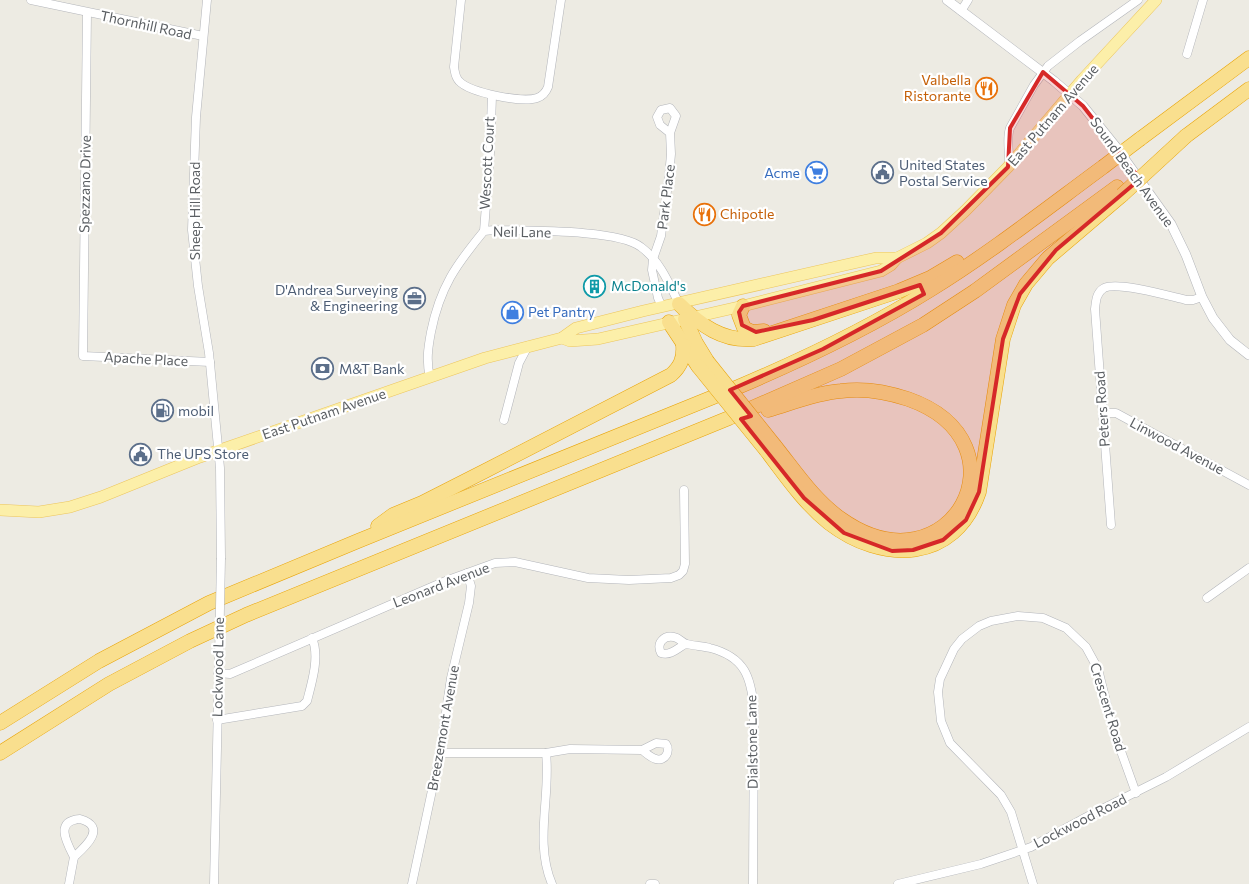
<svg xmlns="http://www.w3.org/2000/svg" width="1249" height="884" viewBox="0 0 1249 884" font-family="Commissioner,sans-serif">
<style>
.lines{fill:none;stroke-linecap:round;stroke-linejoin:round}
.minor-casing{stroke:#b3b5ba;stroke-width:9}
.tertiary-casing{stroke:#b3b5ba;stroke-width:10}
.primary-casing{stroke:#ecc55d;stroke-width:12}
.motorway-casing{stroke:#e8a408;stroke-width:15}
.minor{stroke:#fff;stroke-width:8}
.tertiary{stroke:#fff;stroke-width:9}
.primary{stroke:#fcefa9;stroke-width:11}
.motorway{stroke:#f9df8e;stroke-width:14}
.minor-bridge-casing{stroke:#b3b5ba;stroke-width:9;stroke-linecap:butt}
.motorway-bridge-casing{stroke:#e8a408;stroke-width:15;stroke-linecap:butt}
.minor-bridge{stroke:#fff;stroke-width:8}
.motorway-bridge{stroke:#f9df8e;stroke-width:14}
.marked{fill:#d62828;fill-opacity:0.2;stroke:#d62828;stroke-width:4;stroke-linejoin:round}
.labels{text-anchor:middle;stroke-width:4.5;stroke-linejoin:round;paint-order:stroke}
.street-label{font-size:14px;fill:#5b5f63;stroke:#fff}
.food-label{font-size:14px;fill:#c56008;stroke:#fff;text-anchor:end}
.service-label{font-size:14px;fill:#4e5e75;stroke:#fff;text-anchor:start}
.shop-label{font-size:14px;fill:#366cbe;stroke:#fff;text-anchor:end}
.culture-label{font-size:14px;fill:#0d838f;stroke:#fff;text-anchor:start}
</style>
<rect width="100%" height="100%" fill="#edebe3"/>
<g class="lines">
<defs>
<g id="minor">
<polyline points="31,0 203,36"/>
<polyline points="207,0 196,117 192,230 198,286 209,353 220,468 221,558"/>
<path d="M461 0 454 67C455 72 455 77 459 81 470 93 523 103 537 98 543 96 546 92 548 87L561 0"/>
<polyline points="961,11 968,0"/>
<polyline points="87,13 83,356 210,362"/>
<polyline points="1187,54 1203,0"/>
<path d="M1009 165C1010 152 1006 139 1010 128L1034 85 1048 66 1080 41 1138 0"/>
<polyline points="484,231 490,153 492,96"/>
<polyline points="662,307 658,298 652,270 653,259 661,236 669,176 671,154 670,133 660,125 657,117 661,110 670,108 676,116 670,133"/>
<path d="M430 377C426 361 428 348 431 332 440 287 456 265 484 231L494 230C525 231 619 229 641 247 660 261 669 283 679 304"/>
<polyline points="1103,413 1116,413 1249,485"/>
<polyline points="504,420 519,363 528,346"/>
<path d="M1111 525 1095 309C1096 301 1096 293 1104 288 1118 281 1169 296 1186 300H1193L1202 297"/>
<polyline points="1207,598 1249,568"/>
<path d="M685 644C677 649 670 656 661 653 656 643 664 635 674 637 680 638 682 643 687 644 695 646 703 646 710 648 745 657 751 677 754 709L753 884"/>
<polyline points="218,673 230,674 448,580 495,563 515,562 588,578 629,580 671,578 679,575 683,571 685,564 684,490"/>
<path d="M217 720 302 706 307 701C312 682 320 656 312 638"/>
<path d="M440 753H546L570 749 642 750 656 743 666 744C671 751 665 762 656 759 651 758 646 753 642 750"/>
<path d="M546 753C551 796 534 842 552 884"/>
<path d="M80 819C108 827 85 847 74 857 67 843 54 821 80 819Z"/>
<polyline points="69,884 74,857"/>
<polyline points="214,884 219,657"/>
<polyline points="412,884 440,753 451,678 469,603 471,586 467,573"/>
<polyline points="650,884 655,884"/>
<polyline points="898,884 981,864 1031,847 1092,814 1166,777 1249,727"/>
<polyline points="1033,884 1011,812 1001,795 950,743 941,721 938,692 940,679 954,649 962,639 979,626 991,621 1018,616 1043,618 1066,628 1086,647 1098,669 1113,729 1136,793"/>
</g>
<polyline id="tertiary" points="947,0 1054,81 1083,106 1116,147 1171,224 1186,255 1202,297 1213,318 1230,340 1249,355"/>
<g id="primary">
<polyline points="562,338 570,341 598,339 743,306 881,271 891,265 897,258 927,243 941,233 965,211 1008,167 1082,80 1156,0"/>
<polyline points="0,510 39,512 70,507 101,497 200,457 485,358 562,338 576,328 643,311 876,258 897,258"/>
</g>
<g id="motorway">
<polyline points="1186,136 1249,89"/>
<polyline points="1140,139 1249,58"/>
<path d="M679 304C700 325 723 342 754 339L899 291 930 278 957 262"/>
<polyline points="743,306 739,315 744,328 752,332 764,331"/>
<polyline points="685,319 696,343 707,361"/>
<polyline points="669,322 698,366"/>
<path d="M768 410C792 403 816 393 841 391 863 388 887 392 908 399 1033 443 950 596 841 519 814 500 795 471 775 446"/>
<path d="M766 450C785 475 804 503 829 523 882 564 955 563 979 492L1003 339 1014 305 1026 284 1048 258 1122 195"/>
<path d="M378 526 393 515 422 503 485 471 671 375C681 366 684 358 683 345"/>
<path d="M0 723 99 661 209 603 358 541 738 387C804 359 869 328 930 290 990 253 1046 209 1103 167"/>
<polyline points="0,753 109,684 190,641 246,615 729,418 841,369 923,325 975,291 1117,187"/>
</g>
</defs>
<use href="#minor" class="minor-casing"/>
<use href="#tertiary" class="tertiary-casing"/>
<use href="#primary" class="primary-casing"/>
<use href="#motorway" class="motorway-casing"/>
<use href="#minor" class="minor"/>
<use href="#tertiary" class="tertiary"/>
<use href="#primary" class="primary"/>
<use href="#motorway" class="motorway"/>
<defs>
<polyline id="minor-bridge" points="219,657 221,558"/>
<g id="motorway-bridge">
<polyline points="1103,167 1140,139"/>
<polyline points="1122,195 1186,136"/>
<polyline points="707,361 775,446"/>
<polyline points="698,366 766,450"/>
</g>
</defs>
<use href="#minor-bridge" class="minor-bridge-casing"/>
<use href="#motorway-bridge" class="motorway-bridge-casing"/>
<use href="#minor-bridge" class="minor-bridge"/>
<use href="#motorway-bridge" class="motorway-bridge"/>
</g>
<path class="marked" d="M1043 72 1083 106 1140 179 1056 250 1020 294 1003 339 979 492 966 520 943 540 913 550 892 551 844 533 804 498 741 419 751 416 730 390 823 349 924 294 920 285 813 320 756 332 742 325 739 312 743 306 881 271 941 233 1008 167 1010 128Z"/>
<defs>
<symbol id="restaurant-ring" viewBox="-11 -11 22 22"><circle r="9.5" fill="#fff" stroke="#e8710a" stroke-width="1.5"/><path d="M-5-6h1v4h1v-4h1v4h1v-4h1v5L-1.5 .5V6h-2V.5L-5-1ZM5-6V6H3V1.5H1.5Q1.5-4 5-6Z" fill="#e8710a"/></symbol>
<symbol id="supermarket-ring" viewBox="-11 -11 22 22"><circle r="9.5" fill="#fff" stroke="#3f7fe0" stroke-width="1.5"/><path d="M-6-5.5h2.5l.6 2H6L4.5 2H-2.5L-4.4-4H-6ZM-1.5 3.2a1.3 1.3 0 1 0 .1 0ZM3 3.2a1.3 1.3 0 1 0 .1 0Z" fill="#3f7fe0"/></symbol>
<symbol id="civic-ring" viewBox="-11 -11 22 22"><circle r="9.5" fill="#fff" stroke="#5c6f8a" stroke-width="1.5"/><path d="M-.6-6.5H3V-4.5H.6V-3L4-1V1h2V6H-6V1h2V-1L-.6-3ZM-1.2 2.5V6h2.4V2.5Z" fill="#5c6f8a"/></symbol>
<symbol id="building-ring" viewBox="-11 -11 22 22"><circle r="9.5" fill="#fff" stroke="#0f9aa8" stroke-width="1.5"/><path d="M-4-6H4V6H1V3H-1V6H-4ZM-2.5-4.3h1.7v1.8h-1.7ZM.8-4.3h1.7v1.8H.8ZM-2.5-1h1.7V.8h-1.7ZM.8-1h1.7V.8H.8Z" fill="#0f9aa8"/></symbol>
<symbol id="office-ring" viewBox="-11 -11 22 22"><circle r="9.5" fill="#fff" stroke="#5c6f8a" stroke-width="1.5"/><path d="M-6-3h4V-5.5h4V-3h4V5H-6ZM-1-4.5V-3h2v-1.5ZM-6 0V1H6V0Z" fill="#5c6f8a"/></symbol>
<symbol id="shop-ring" viewBox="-11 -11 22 22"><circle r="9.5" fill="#fff" stroke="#3f7fe0" stroke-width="1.5"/><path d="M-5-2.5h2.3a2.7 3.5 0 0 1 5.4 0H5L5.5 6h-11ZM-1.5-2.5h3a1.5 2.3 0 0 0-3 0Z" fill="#3f7fe0"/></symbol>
<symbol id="bank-ring" viewBox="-11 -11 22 22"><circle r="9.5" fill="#fff" stroke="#5c6f8a" stroke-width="1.5"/><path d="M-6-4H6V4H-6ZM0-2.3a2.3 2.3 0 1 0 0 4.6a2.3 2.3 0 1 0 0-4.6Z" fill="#5c6f8a"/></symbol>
<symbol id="fuel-ring" viewBox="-11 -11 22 22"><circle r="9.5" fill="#fff" stroke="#5c6f8a" stroke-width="1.5"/><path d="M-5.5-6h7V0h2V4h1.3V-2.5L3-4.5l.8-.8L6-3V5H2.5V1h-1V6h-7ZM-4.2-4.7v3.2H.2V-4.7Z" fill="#5c6f8a"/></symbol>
</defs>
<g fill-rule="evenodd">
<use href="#restaurant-ring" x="974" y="76" width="25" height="25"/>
<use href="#supermarket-ring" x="804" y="160" width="25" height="25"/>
<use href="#civic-ring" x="870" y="160" width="25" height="25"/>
<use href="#restaurant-ring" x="692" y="202" width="25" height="25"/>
<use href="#building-ring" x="582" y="274" width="25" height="25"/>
<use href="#office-ring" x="402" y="286" width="25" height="25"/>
<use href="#shop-ring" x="500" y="300" width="25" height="25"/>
<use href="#bank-ring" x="310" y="356" width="25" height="25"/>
<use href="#fuel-ring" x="150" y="398" width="25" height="25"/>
<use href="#civic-ring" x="128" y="442" width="25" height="25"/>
</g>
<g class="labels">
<g class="street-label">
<text transform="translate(146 25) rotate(12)" y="5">Thornhill Road</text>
<text transform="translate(1053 115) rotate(-49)" y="5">East Putnam Avenue</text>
<text transform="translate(487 163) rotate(-87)" y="5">Wescott Court</text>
<text transform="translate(1132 172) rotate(54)" y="5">Sound Beach Avenue</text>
<text transform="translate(85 184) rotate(-89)" y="5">Spezzano Drive</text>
<text transform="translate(666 197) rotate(-83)" y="5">Park Place</text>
<text transform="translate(195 211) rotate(-90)" y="5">Sheep Hill Road</text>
<text transform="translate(522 232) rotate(1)" y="5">Neil Lane</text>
<text transform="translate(146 359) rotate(3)" y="5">Apache Place</text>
<text transform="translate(1102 409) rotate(-94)" y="5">Peters Road</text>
<text transform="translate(324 414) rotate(-19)" y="5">East Putnam Avenue</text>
<text transform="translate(1177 446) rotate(28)" y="5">Linwood Avenue</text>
<text transform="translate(441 585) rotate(-21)" y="5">Leonard Avenue</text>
<text transform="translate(218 667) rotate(-89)" y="5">Lockwood Lane</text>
<text transform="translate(1108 707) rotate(73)" y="5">Crescent Road</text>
<text transform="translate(443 728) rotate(-80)" y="5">Breezemont Avenue</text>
<text transform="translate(752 742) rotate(-91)" y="5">Dialstone Lane</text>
<text transform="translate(1080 821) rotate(-27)" y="5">Lockwood Road</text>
</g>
<g class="food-label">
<text x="971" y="85">Valbella<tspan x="971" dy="16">Ristorante</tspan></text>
<text x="720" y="219" text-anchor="start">Chipotle</text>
</g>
<g class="service-label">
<text x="899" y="170">United States<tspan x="899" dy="16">Postal Service</tspan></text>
<text x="398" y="295" text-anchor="end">D'Andrea Surveying<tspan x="398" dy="16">&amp; Engineering</tspan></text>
<text x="339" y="374">M&amp;T Bank</text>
<text x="178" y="416">mobil</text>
<text x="157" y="459">The UPS Store</text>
</g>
<g class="shop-label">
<text x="800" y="178">Acme</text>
<text x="528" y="317" text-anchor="start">Pet Pantry</text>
</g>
<g class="culture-label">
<text x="611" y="291">McDonald's</text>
</g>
</g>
</svg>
